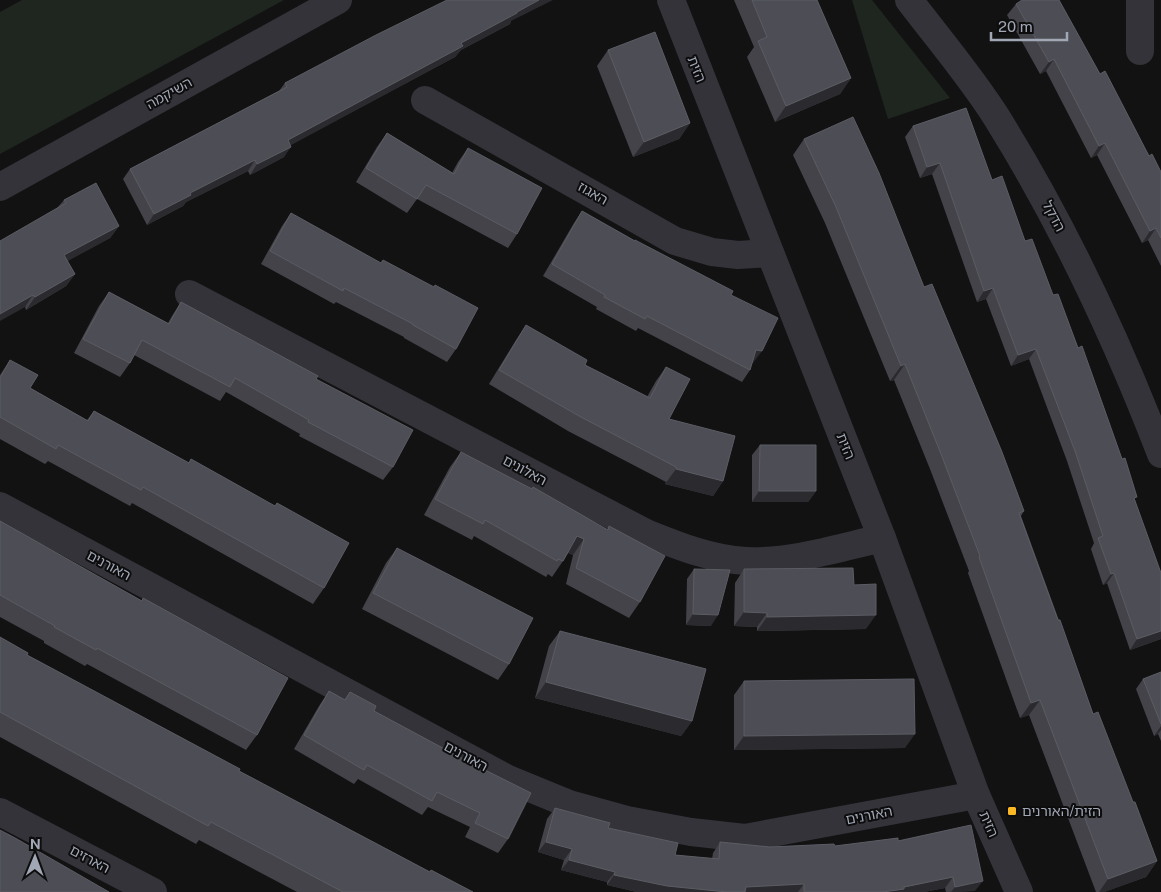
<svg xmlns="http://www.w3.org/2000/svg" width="1161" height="892" viewBox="0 0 1161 892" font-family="'Public Sans','Noto Sans Hebrew',sans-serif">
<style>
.green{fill:#1e261f}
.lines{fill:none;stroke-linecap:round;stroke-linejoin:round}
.minor{stroke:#333339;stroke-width:28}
.wall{fill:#434349}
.shaded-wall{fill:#2b2b2f}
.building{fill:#4d4e55;stroke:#5b5c64}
.poi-dot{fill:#fab924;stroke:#0d0d0e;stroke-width:2}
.labels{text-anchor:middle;stroke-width:4;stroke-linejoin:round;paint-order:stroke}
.street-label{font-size:14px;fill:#a2a7b5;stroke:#0d0d0e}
.poi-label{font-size:14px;fill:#a2a7b5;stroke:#0d0d0e;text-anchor:start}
</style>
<rect width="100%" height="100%" fill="#121213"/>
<g class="green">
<polygon points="22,0 284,0 0,154 0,12"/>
<polygon points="852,0 872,0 950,98 888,119"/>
</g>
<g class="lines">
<g class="minor">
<polyline points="671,0 882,538 976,795 1019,892"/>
<path d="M909 0C938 38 972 78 997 118 1063 224 1116 337 1161 454"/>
<polyline points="1140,0 1140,51"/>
<polyline points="425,100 675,241 712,252 738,255 770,253"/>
<polyline points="0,187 338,0"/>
<path d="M189 294 646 533C678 546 711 559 746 561 791 563 838 548 882 538"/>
<polyline points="0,506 508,779 569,804 627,820 691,832 745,838 976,795"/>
<polyline points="0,812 153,892"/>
</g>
</g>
<g class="wall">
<polygon points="734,0 817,0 851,78 840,94 775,122 747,57 754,47"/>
<polygon points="1016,4 1100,74 1149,156 1161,172 1161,266 1148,240 1142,243 1097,155 1091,158 1046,71 1040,74 1007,15"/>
<polygon points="511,21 510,24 461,50 455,57 290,145 284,157 250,175 248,171 186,202 183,206 147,225 123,179 130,169 279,91 285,83"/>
<polygon points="608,50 690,123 679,139 633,157 597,66"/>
<polygon points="913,126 992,180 1053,295 1078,348 1135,500 1161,639 1130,650 1107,583 1103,585 1091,549 1094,543 1067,461 1029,359 1011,366 986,299 977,302 932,174 920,178 905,137"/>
<polygon points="387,133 452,173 458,162 468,148 517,234 508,248 417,199 407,213 356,182 377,147"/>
<polygon points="804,139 924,287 1024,511 1021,516 1093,714 1133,802 1157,861 1146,877 1104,892 1096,892 1029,715 1020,718 968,573 969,571 930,469 894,380 890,381 825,223 793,155"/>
<polygon points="64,200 119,226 110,238 67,261 75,274 66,286 26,310 25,307 58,207"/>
<polygon points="582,211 731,295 753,363 752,363 750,370 742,382 638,328 636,331 596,309 597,307 543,276 574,223"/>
<polygon points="291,213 456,349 447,362 404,338 404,337 336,302 334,304 261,264 282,226"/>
<polygon points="109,292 168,323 172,316 181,302 316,379 393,467 383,480 299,436 300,434 226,392 220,401 134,355 130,363 120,377 74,353 99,306"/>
<polygon points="526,325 585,365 647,397 656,381 666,367 669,419 723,481 713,496 665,484 666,482 568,431 489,384 516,340"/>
<polygon points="10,360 30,388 87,420 94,411 189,463 191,459 324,588 313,604 132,503 130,506 48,461 45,464 0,439 0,375"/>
<polygon points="760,445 816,491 808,502 752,502 752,455"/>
<polygon points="461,452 607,530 609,526 640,602 629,618 566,584 573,555 568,553 563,561 552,577 548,574 546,577 474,536 472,540 424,515 450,467"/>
<polygon points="0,521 257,735 246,750 87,664 85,666 44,643 44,641 0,617"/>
<polygon points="397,548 509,664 498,680 362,609 386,563"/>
<polygon points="694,569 711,626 686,625 687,579"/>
<polygon points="744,569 854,585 866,629 757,631 757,627 734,626 735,583"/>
<polygon points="560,631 692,721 681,736 535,698 549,646"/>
<polygon points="0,637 27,655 239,771 430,872 473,892 297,892 199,840 196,844 0,737"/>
<polygon points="1161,672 1161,741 1158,734 1154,736 1136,689 1143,679"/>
<polygon points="744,681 905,748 734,750 734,695"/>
<polygon points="329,691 344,700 350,692 374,711 508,839 498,853 465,837 470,827 428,807 422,815 358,779 354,784 294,749 319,706"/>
<polygon points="555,808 608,828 675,855 712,859 713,853 720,842 770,847 835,846 898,841 975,891 946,892 945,888 924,892 637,892 607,885 607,882 561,870 564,860 538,852 547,819"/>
</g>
<g class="shaded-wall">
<polygon points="539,0 553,0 511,21 510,24 461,50 455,57 280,151 288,140 517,12"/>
<polygon points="1054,59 1046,71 1040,74 1049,62"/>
<polygon points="851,78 840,94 775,122 786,106"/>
<polygon points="690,123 679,139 633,157 644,142"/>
<polygon points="1105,143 1097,155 1091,158 1099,146"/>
<polygon points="291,147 284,157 250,175 257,164"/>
<polygon points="255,160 248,171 186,202 183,206 147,225 154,214 190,193"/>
<polygon points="940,163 932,174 920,178 927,167"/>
<polygon points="119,226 110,238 55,268 64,255"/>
<polygon points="1156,228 1148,240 1142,243 1150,231"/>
<polygon points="75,274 66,286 26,310 35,297"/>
<polygon points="993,288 986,299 977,302 984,291"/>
<polygon points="33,295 25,307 0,321 0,314"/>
<polygon points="1036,349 1029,359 1011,366 1018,355"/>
<polygon points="756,350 762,351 753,363 747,362"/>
<polygon points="905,364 894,380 890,381 901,366"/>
<polygon points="676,469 723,481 713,496 665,484"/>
<polygon points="759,491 816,491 808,502 752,502"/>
<polygon points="577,536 584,539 573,555 566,552"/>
<polygon points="1114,573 1107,583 1103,585 1111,574"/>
<polygon points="744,612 767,613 757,627 734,626"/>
<polygon points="693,614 718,615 711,626 686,625"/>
<polygon points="876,615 866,629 757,631 767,617"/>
<polygon points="1161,631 1161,639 1130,650 1137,639"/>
<polygon points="546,682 692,721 681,736 535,698"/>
<polygon points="1040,700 1029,715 1020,718 1031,703"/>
<polygon points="1161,726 1161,730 1158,734 1154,736"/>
<polygon points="915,734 905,748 734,750 744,736"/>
<polygon points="546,842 572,849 564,860 538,852"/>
<polygon points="569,860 615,872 607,882 561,870"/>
<polygon points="1157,861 1146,877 1104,892 1099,892 1108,879"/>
<polygon points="614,875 727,892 637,892 607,885"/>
<polygon points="953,877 945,888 924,892 883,892"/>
<polygon points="983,881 975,891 951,892 955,887"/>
<polygon points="804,884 798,892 742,892 746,887"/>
</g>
<g class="building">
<polygon points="447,0 539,0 517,12 517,13 461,43 463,46 288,140 291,147 257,164 255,160 190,193 191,195 154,214 130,169 287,87 285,83 376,35"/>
<polygon points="752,0 817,0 851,78 786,106 758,41 767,37"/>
<polygon points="1022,0 1059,0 1100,74 1105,71 1149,156 1152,154 1161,172 1161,238 1156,228 1150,231 1105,143 1099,146 1054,59 1049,62 1016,4"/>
<polygon points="655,32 690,123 644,142 608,50"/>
<polygon points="966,108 992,180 1002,176 1025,241 1032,239 1053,295 1058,294 1078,348 1082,346 1122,459 1125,458 1137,497 1134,498 1161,573 1161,631 1137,639 1114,573 1111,574 1098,538 1103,536 1075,451 1036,349 1018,355 993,288 984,291 940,163 927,167 913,126"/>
<polygon points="853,117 879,173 924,287 932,284 1002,452 1024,511 1019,513 1058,620 1060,620 1093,714 1098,712 1133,802 1135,802 1157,861 1108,879 1040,700 1031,703 979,557 980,556 941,454 905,364 901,366 836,207 804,139"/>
<polygon points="387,133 454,174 468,148 542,188 517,234 426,185 417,199 366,168"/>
<polygon points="96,183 119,226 64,255 75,274 35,297 33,295 0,314 0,241 66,203 64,200"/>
<polygon points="582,211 635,241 635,240 733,291 731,295 778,318 762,351 756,350 750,370 647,316 645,319 604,297 605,295 552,264"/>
<polygon points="291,213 381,263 383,260 434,287 435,285 478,308 456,349 413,325 413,324 344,288 343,291 270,251"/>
<polygon points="109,292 169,324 181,302 318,376 316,379 413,430 393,467 308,422 309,420 235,378 230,387 142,340 130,363 83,339"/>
<polygon points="526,325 587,360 585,365 650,398 666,367 690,379 669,419 735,436 723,481 676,469 676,467 579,416 499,370"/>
<polygon points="10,360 38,375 30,388 88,421 94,411 189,463 191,459 275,506 277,503 349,543 324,588 143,487 141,490 58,445 56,449 0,417 0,378"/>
<polygon points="760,445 816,445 816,491 759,491"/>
<polygon points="461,452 532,489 533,487 608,530 609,526 665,556 640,602 576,568 584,539 577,536 563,561 558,559 557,561 485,520 483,524 435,499"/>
<polygon points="0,521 142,601 143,598 288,678 257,735 97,648 96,650 54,627 55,626 0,595"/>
<polygon points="397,548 533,618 509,664 373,593"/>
<polygon points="853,568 854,585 876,584 876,615 767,617 767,613 744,612 744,569"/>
<polygon points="694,569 730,570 718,615 693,614"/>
<polygon points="560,631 706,669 692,721 546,682"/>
<polygon points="0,637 28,653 27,655 240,769 239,771 430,872 431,870 473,892 343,892 211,822 208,826 0,712"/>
<polygon points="1161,672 1161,724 1143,679"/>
<polygon points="914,679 915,734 744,736 744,681"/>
<polygon points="329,691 345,700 350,692 376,706 374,711 467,761 531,793 508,839 475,823 480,813 437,792 432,801 367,765 364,770 304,735"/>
<polygon points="555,808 610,823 608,828 678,843 675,855 719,859 720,842 770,847 834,844 835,846 898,838 898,841 971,825 983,881 955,887 953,877 904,887 904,889 883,892 804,892 804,884 746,887 745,892 727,892 667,886 614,875 615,872 569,860 572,849 546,842"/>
<polygon points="0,830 17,839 109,892 0,892"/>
</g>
<rect class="poi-dot" x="1007" y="806" width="10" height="10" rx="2.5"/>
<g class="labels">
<g class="street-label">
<text transform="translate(697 69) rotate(68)" y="5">הזית</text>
<text transform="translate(169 93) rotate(-29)" y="5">השיקמה</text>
<text transform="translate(593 193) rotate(30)" y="5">האגוז</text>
<text transform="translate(1054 216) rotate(62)" y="5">הדקל</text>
<text transform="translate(846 446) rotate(68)" y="5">הזית</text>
<text transform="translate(525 470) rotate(28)" y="5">האלונים</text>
<text transform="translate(109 565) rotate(28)" y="5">האורנים</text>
<text transform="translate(466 756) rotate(28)" y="5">האורנים</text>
<text transform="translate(869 815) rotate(-11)" y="5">האורנים</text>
<text transform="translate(989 824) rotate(66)" y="5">הזית</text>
<text transform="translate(90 859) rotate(28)" y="5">הארזים</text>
</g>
<g class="poi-label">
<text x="1022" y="816">הזית/האורנים</text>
</g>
</g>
<g transform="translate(35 857) rotate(1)" stroke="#0d0d0e" stroke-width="4" paint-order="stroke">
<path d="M0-4L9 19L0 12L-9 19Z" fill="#a2a7b5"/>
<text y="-8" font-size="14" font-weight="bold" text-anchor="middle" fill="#a2a7b5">N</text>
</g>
<path d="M991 32v8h76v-8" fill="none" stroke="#a2a7b5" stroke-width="2.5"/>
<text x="998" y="32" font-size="15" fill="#a2a7b5" stroke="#0d0d0e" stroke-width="4" paint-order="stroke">20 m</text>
</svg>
